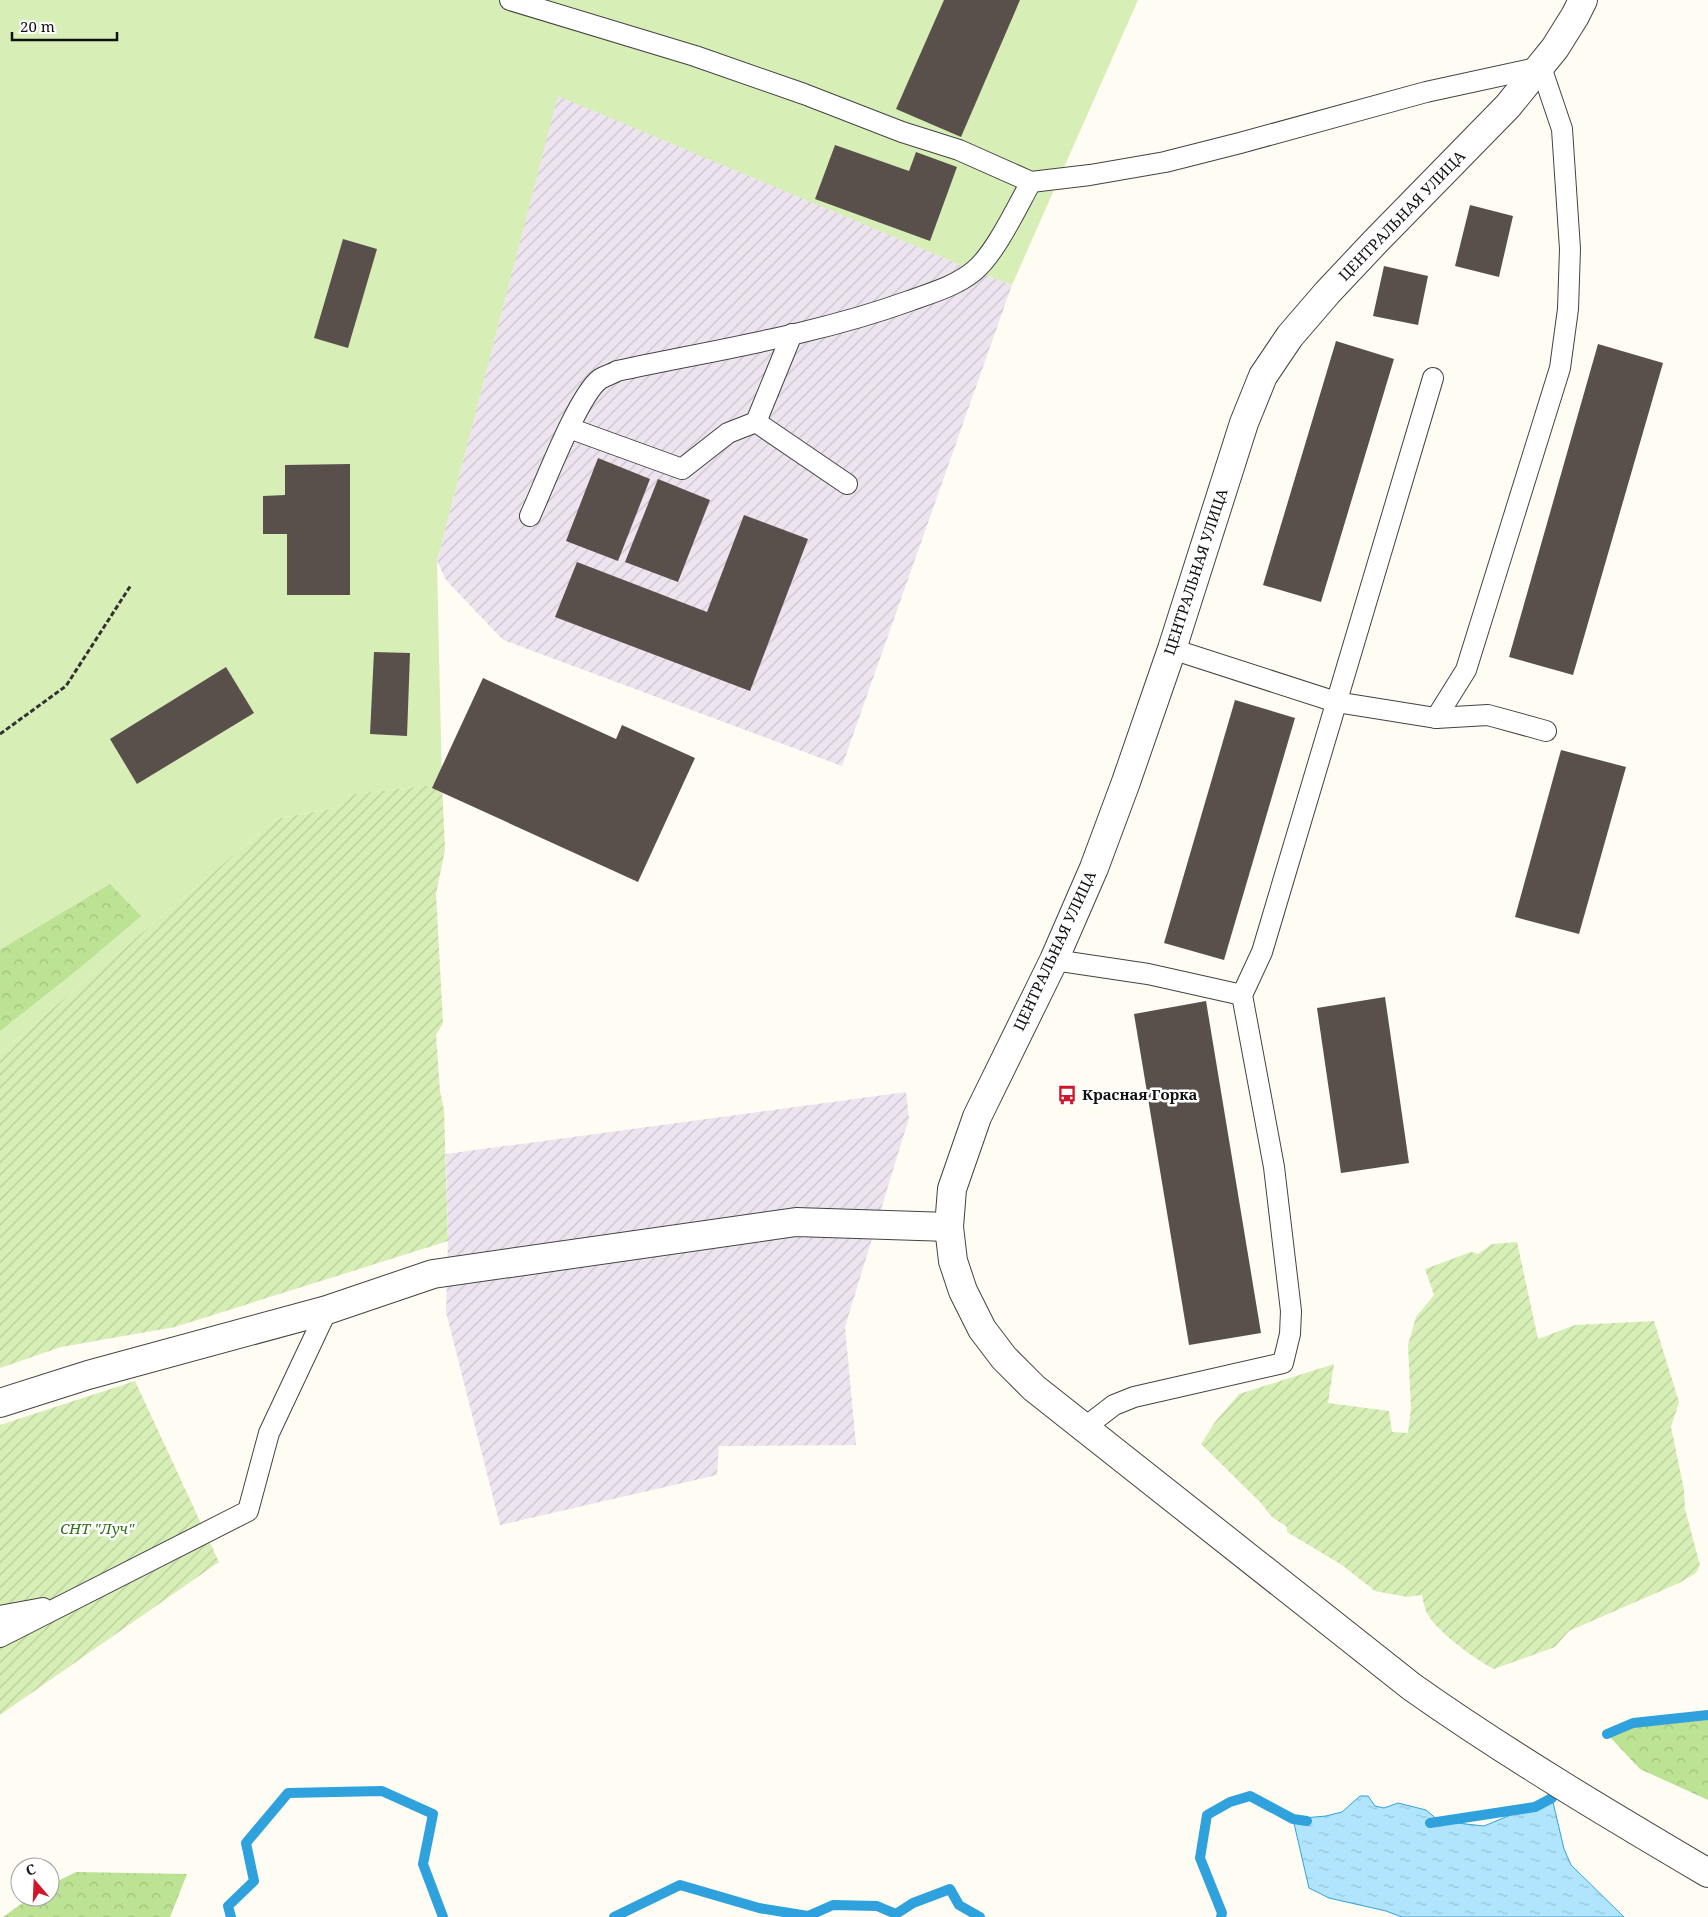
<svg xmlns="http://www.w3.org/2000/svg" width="1708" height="1917" viewBox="0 0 1708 1917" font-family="'Noto Serif',serif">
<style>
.industrial{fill:url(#industrial-furrows)}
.grass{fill:#d7efb7}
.forest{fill:url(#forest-crowns)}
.garden{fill:url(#garden-furrows)}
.water{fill:url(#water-ripples);stroke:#2fa2dd}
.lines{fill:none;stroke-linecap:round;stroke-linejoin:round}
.stream{stroke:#2fa2dd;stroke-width:10}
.building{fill:#5a504b}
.service-casing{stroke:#434343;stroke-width:22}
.minor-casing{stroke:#434343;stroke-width:30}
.tertiary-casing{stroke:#434343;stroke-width:30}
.path{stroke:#323232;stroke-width:3;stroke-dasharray:5 2.5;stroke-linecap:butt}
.service{stroke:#fff;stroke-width:20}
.minor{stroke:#fff;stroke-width:28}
.tertiary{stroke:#fff;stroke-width:28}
.labels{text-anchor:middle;stroke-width:5;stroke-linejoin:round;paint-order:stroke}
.street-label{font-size:15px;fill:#101010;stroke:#fff}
.poi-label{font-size:15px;font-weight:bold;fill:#101010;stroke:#fff;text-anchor:start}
.park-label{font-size:15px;font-style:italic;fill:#2f7117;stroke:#fff}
</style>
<defs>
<pattern id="industrial-furrows" width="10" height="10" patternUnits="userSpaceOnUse" patternTransform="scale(1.25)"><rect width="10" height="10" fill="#ede4ef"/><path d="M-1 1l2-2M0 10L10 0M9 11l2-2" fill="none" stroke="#cac3cc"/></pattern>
<pattern id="forest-crowns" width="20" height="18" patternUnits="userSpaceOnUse" patternTransform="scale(1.25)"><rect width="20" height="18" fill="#bce294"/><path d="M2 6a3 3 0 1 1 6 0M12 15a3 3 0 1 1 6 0" fill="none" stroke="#a1c17f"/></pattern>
<pattern id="garden-furrows" width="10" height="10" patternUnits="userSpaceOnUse" patternTransform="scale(1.25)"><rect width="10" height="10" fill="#d7efb7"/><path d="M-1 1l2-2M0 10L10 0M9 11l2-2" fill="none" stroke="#b8cc9c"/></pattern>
<pattern id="water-ripples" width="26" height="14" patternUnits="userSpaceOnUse" patternTransform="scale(1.25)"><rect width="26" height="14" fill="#b1e5fd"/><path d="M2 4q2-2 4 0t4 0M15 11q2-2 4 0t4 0" fill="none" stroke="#97c3d8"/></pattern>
</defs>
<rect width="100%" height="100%" fill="#fffcf3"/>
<g class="industrial">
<polygon points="558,95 975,271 1012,285 842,766 503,640 446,580 437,561"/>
<polygon points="906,1092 909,1118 845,1327 856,1445 719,1446 717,1475 500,1525 446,1312 448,1241 446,1154"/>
</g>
<polygon class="grass" points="0,0 1138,0 1012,285 975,271 558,96 437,561 442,784 345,795 335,808 276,819 0,1053"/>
<g class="forest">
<polygon points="110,884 141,916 81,967 0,1031 0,950"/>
<polygon points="1708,1715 1708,1800 1640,1769 1607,1734 1633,1723"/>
<polygon points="76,1872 187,1874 170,1917 3,1917 31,1897 50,1897 50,1885"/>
</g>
<g class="garden">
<polygon points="442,784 445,850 436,894 443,1023 436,1035 440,1091 444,1110 448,1241 175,1327 61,1347 0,1368 0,1053 276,819 335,808 344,795"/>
<path d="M1517 1242 1538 1339 1575 1325 1654 1321 1679 1402 1671 1427 1684 1490 1685 1509 1700 1565 1696 1573 1679 1583 1569 1631 1555 1647 1494 1669C1476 1660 1433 1629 1426 1611 1424 1606 1423 1600 1422 1595L1407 1597 1375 1591 1342 1565 1287 1532V1527L1272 1517 1260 1502 1201 1444 1215 1422 1239 1394 1334 1364 1328 1403 1389 1411 1392 1432 1408 1433 1411 1408 1408 1345 1416 1317 1434 1295 1425 1269 1471 1252 1478 1254 1492 1244Z"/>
<polygon points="135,1381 219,1562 0,1715 0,1425"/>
</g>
<polygon class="water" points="1360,1796 1368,1796 1375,1806 1384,1808 1398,1803 1426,1810 1439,1821 1484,1826 1552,1798 1564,1849 1571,1865 1624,1917 1402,1917 1386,1911 1329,1898 1309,1888 1293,1819 1326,1816 1342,1812"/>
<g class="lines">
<g class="stream">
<polyline points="1607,1734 1633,1723 1708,1715"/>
<polyline points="1430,1823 1535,1807 1552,1798"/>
<polyline points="231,1917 228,1906 254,1881 246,1843 288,1793 382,1791 433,1814 423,1864 443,1917"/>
<polyline points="614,1917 680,1885 759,1908 808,1916 833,1905 877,1906 896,1914 913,1903 950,1889 959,1905 980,1917"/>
<polyline points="1221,1917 1222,1913 1200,1858 1207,1815 1230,1802 1250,1796 1293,1819 1307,1821"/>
</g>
</g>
<g class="building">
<polygon points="944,0 1020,0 961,137 896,109"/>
<polygon points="835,145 909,171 916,152 957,167 930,241 815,199"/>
<polygon points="1470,205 1513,216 1499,277 1455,266"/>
<polygon points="343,239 377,249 348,348 314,338"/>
<polygon points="1384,266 1428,276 1418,325 1373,316"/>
<polygon points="1336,341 1394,359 1321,602 1263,585"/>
<polygon points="1598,344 1663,363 1573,675 1509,657"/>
<polygon points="598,458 650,479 618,561 566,541"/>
<polygon points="350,464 350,595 287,595 287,534 263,534 263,496 285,495 285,465"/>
<polygon points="658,479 710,500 678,582 625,562"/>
<polygon points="744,515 808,539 750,691 555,617 577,562 707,612"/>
<polygon points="374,652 410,653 407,736 370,734"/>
<polygon points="226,667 254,713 137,784 110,739"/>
<polygon points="483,678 616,739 622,725 695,758 638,882 432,788"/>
<polygon points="1235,700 1295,718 1224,960 1164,943"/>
<polygon points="1561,750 1626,767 1579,934 1515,917"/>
<polygon points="1385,997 1409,1163 1341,1173 1317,1008"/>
<polygon points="1206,1001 1261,1333 1189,1345 1134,1014"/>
</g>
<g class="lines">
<defs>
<g id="service">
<polyline points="510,0 695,56 804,94 902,132 959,150 1031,182 1090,175 1165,162 1240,143 1426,92 1541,67 1562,129 1570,249 1568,309 1560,368 1466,670 1436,718"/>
<polyline points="756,422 847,484"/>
<polyline points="569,428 682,469 728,433 756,422 792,334"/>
<path d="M530 516C543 488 578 395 600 379 605 376 612 374 617 371 715 350 815 335 909 301 931 293 956 286 974 271 995 254 1017 207 1031 182"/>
<polyline points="1172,649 1336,702 1436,718 1488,715 1546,731"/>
<polyline points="1054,960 1148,974 1242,995"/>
<polyline points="1084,1428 1114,1405 1134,1397 1283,1363 1290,1334 1291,1311 1274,1167 1242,995 1262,952 1433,378"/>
<polyline points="0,1616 43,1608"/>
<polyline points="0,1637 248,1511 269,1433 327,1310"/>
</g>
<polyline id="minor" points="0,1403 88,1375 327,1310 433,1274 796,1222 949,1227"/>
<path id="tertiary" d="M1583 0 1575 16 1555 48 1508 106 1375 242 1327 293 1290 336 1263 376 1244 423 1172 649 1126 782 1094 868 1054 960 977 1117 952 1189 949 1227 953 1261 963 1291 982 1329 1004 1358 1034 1388 1412 1687C1507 1754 1608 1814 1708 1873"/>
</defs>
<use href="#service" class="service-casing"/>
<use href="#minor" class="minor-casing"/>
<use href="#tertiary" class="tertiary-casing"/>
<polyline class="path" points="0,734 66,686 131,585"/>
<use href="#service" class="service"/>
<use href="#minor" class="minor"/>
<use href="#tertiary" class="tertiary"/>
</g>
<defs>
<symbol id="bus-bare" viewBox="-9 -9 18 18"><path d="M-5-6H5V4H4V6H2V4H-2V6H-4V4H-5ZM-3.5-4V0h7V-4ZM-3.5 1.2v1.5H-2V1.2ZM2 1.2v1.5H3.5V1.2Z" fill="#d1162a" stroke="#fff" stroke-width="2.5" paint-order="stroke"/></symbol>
</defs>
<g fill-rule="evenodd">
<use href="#bus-bare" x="1053" y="1081" width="28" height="28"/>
</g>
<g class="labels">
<g class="street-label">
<text transform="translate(1402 216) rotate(-46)" y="5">ЦЕНТРАЛЬНАЯ УЛИЦА</text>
<text transform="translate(1196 572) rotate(-72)" y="5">ЦЕНТРАЛЬНАЯ УЛИЦА</text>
<text transform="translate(1055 951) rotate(-65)" y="5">ЦЕНТРАЛЬНАЯ УЛИЦА</text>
</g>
<g class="poi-label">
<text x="1082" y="1100">Красная Горка</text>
</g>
<g class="park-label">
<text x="97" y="1534">СНТ "Луч"</text>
</g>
</g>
<g transform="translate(35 1882) rotate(341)"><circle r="24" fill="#ffffff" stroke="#9f9f9f"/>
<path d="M0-4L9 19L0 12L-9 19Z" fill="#d1162a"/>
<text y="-8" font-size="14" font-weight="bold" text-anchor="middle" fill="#101010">С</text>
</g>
<path d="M12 32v8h105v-8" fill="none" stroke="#101010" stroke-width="2.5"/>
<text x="20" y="32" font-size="15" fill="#101010" stroke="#ffffff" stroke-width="4" paint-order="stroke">20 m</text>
</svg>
